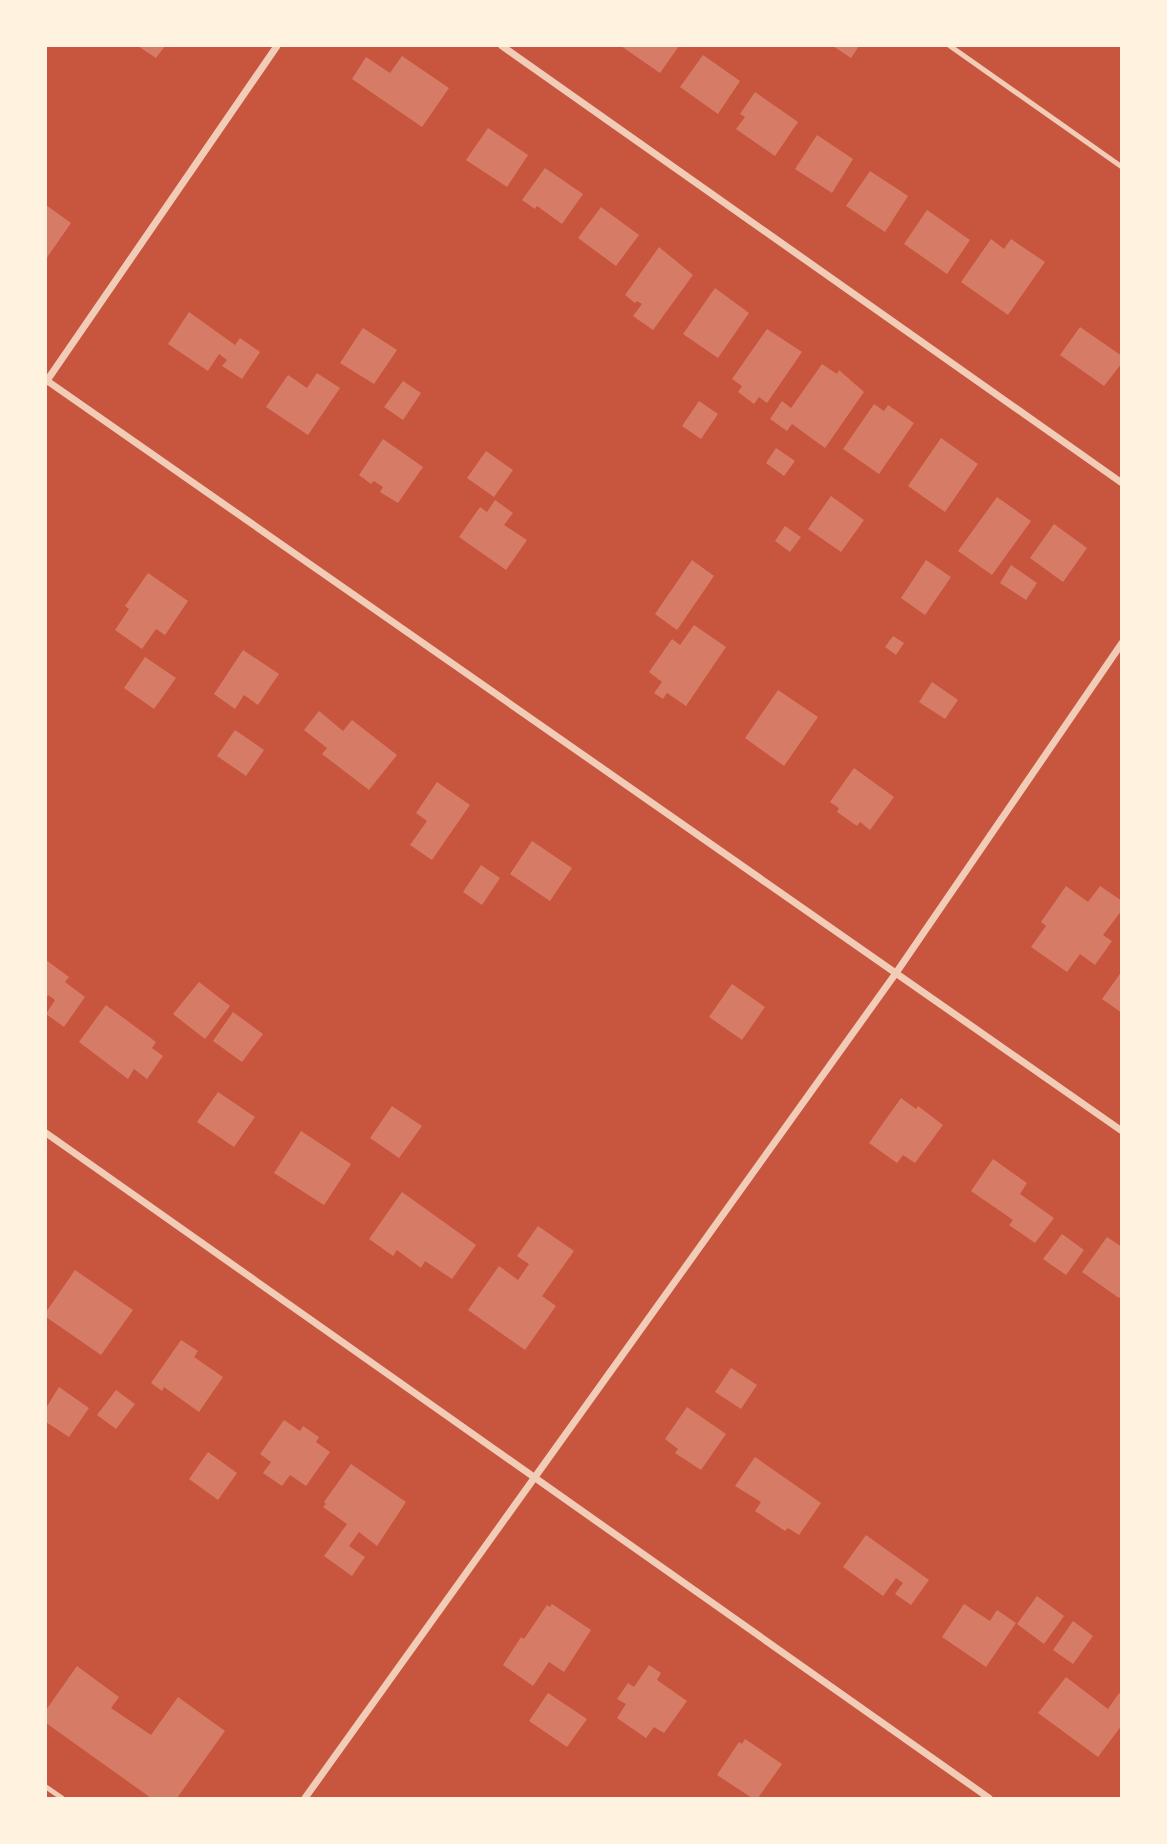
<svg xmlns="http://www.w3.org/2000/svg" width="1167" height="1844" viewBox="0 0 1167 1844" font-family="'Space Grotesk',sans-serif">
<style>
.building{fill:#d67c66}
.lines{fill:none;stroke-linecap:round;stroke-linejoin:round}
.service{stroke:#f1ccb7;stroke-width:5}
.minor{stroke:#f1ccb7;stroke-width:7}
</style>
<rect width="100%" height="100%" fill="#c8553d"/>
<g class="building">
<polygon points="138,46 165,46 156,58"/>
<polygon points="621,46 679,46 660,73"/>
<polygon points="833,46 859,46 851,58"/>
<polygon points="703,55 740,81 718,114 680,87"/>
<polygon points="402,56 449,88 422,127 352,79 366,57 390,73"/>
<polygon points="755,92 798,122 775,156 736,129 745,117 740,114"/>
<polygon points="488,128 528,155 507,187 466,160"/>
<polygon points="817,135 853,159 832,193 795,169"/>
<polygon points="545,168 583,194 562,224 537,206 535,209 522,200"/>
<polygon points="870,171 908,196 885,232 846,206"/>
<polygon points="46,205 71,223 46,259"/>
<polygon points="601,207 639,235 616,266 578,238"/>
<polygon points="927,210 970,240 947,274 904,244"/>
<polygon points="991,239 1004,249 1011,239 1045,262 1008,315 961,282"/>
<polygon points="659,247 693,275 653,330 633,316 642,304 637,301 635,303 625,295"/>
<polygon points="715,288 749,313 718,358 683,334"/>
<polygon points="189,312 235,345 240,338 260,352 242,379 222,366 227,360 219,354 208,371 168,344"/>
<polygon points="1080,327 1122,356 1122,363 1104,386 1060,355"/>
<polygon points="363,328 397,350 374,384 340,363"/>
<polygon points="767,329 802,352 767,403 759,397 754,404 738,392 742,386 732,379"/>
<polygon points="822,364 837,374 839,370 864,392 825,448 792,424 787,431 770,419 782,401 791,408"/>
<polygon points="317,373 340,388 308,435 266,407 288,375 307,388"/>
<polygon points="403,381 421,393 403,420 384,407"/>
<polygon points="699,401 718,414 701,439 682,426"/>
<polygon points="874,404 884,411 888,405 914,423 879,474 843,449"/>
<polygon points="941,438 978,464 945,512 908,486"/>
<polygon points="383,439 423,467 398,503 380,492 383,487 374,481 371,484 359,475"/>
<polygon points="776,448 795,461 784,476 766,463"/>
<polygon points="486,451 513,470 494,497 467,478"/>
<polygon points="831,496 864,520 841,552 808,529"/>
<polygon points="997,497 1031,521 992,575 958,551"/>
<polygon points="495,500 513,513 504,525 527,540 506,570 459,537 480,507 487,512"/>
<polygon points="1054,524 1087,548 1063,582 1030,558"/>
<polygon points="785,526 801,537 790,552 775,541"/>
<polygon points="692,560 714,576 677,630 655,614"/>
<polygon points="926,560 951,577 925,615 901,598"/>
<polygon points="1011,565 1037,583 1026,600 1000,583"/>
<polygon points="148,573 188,601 165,635 156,629 142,649 115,630 129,609 125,606"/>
<polygon points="694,625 726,647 686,706 667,693 663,699 654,693 662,682 649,672 672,639 680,645"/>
<polygon points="893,636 904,643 896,655 885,647"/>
<polygon points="243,650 279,674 258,705 244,695 235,709 214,694"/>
<polygon points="145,657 176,678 154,709 124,688"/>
<polygon points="932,682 958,700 945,719 919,702"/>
<polygon points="778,690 818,717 784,766 745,738"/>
<polygon points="319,711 343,731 352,720 397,755 369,790 322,754 327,748 304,730"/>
<polygon points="235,730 264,750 246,776 217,756"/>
<polygon points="854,768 894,797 870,830 860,822 857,826 837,812 839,808 830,802"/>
<polygon points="437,782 470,805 432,860 410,845 427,821 416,813"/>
<polygon points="532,841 572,868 550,901 510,874"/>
<polygon points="481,865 500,878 482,905 463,892"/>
<polygon points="1066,886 1088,902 1100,886 1122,901 1122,910 1103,935 1112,941 1095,965 1080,954 1067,972 1031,947 1046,926 1041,922"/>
<polygon points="46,960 69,977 65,982 85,997 64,1027 46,1014 55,1000 48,995 46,999"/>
<polygon points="1122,971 1122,1013 1102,999"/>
<polygon points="199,982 230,1006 205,1039 173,1014"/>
<polygon points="732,984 765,1007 742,1040 709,1017"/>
<polygon points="106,1005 156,1042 152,1048 163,1056 147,1079 134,1069 128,1079 79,1042"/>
<polygon points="233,1012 263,1034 242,1062 213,1041"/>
<polygon points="218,1092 255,1117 234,1147 197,1122"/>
<polygon points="901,1098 916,1109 918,1106 943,1125 915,1163 903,1155 897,1163 869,1143"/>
<polygon points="392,1106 422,1126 399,1158 370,1138"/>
<polygon points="301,1131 351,1164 324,1205 274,1173"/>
<polygon points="993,1159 1027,1183 1020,1194 1054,1218 1035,1243 1009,1225 1013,1220 971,1191"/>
<polygon points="402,1192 476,1245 452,1279 425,1261 421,1268 397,1250 393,1256 369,1239"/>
<polygon points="538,1226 574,1251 542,1296 556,1306 525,1350 468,1310 499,1266 518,1280 529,1264 517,1256"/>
<polygon points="1062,1234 1084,1250 1066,1275 1043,1259"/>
<polygon points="1107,1237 1122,1247 1122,1294 1119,1298 1082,1272"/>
<polygon points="75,1270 133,1310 101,1355 46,1317 46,1312"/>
<polygon points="181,1340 198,1351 194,1357 223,1377 199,1412 164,1387 162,1391 151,1383"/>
<polygon points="731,1368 757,1385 741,1409 715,1392"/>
<polygon points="59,1387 89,1408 69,1437 46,1422 46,1408"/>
<polygon points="116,1390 135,1404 116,1429 97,1415"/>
<polygon points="687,1407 726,1434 701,1470 675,1453 678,1449 665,1439"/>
<polygon points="284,1420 300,1431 303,1426 319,1437 316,1442 330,1452 306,1486 290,1475 282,1486 263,1473 271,1462 260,1454"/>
<polygon points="208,1452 237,1473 218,1500 189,1479"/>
<polygon points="755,1457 821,1503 799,1535 788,1528 785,1531 755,1511 761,1502 735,1486"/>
<polygon points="351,1464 406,1502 377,1546 359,1532 349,1546 365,1557 352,1576 324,1556 347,1524 323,1507 326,1504 324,1502"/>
<polygon points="866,1535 929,1580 911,1605 895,1594 903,1583 896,1578 883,1596 843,1567"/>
<polygon points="1037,1596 1064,1616 1044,1644 1017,1624"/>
<polygon points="552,1604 591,1630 564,1672 549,1662 533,1686 503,1665 521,1637 524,1639 547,1605 550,1607"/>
<polygon points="964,1604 990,1621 997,1610 1016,1623 986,1667 942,1637"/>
<polygon points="1073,1621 1093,1636 1073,1664 1053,1650"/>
<polygon points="649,1665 661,1673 657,1680 687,1701 664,1733 654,1727 646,1738 617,1718 626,1704 617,1699 628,1683 634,1687"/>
<polygon points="77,1666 119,1697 111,1708 151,1735 178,1697 225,1731 177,1798 151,1798 46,1723 46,1710"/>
<polygon points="1066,1677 1108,1709 1119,1693 1122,1695 1122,1725 1098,1757 1038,1713"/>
<polygon points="548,1693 587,1719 567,1747 529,1721"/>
<polygon points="745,1739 782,1764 758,1798 752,1798 717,1775 739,1742 742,1744"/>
</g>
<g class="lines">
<g class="service">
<polyline points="950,46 1122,167"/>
<polyline points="46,1787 62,1798"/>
</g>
<g class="minor">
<polyline points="502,46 1122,483"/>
<polyline points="46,380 1122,1131"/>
<polyline points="46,382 277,46"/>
<polyline points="46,1133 989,1798"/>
<polyline points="305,1798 896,973 1122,643"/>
</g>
</g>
<rect width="1167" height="1844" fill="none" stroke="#fff3e0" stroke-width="94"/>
</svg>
